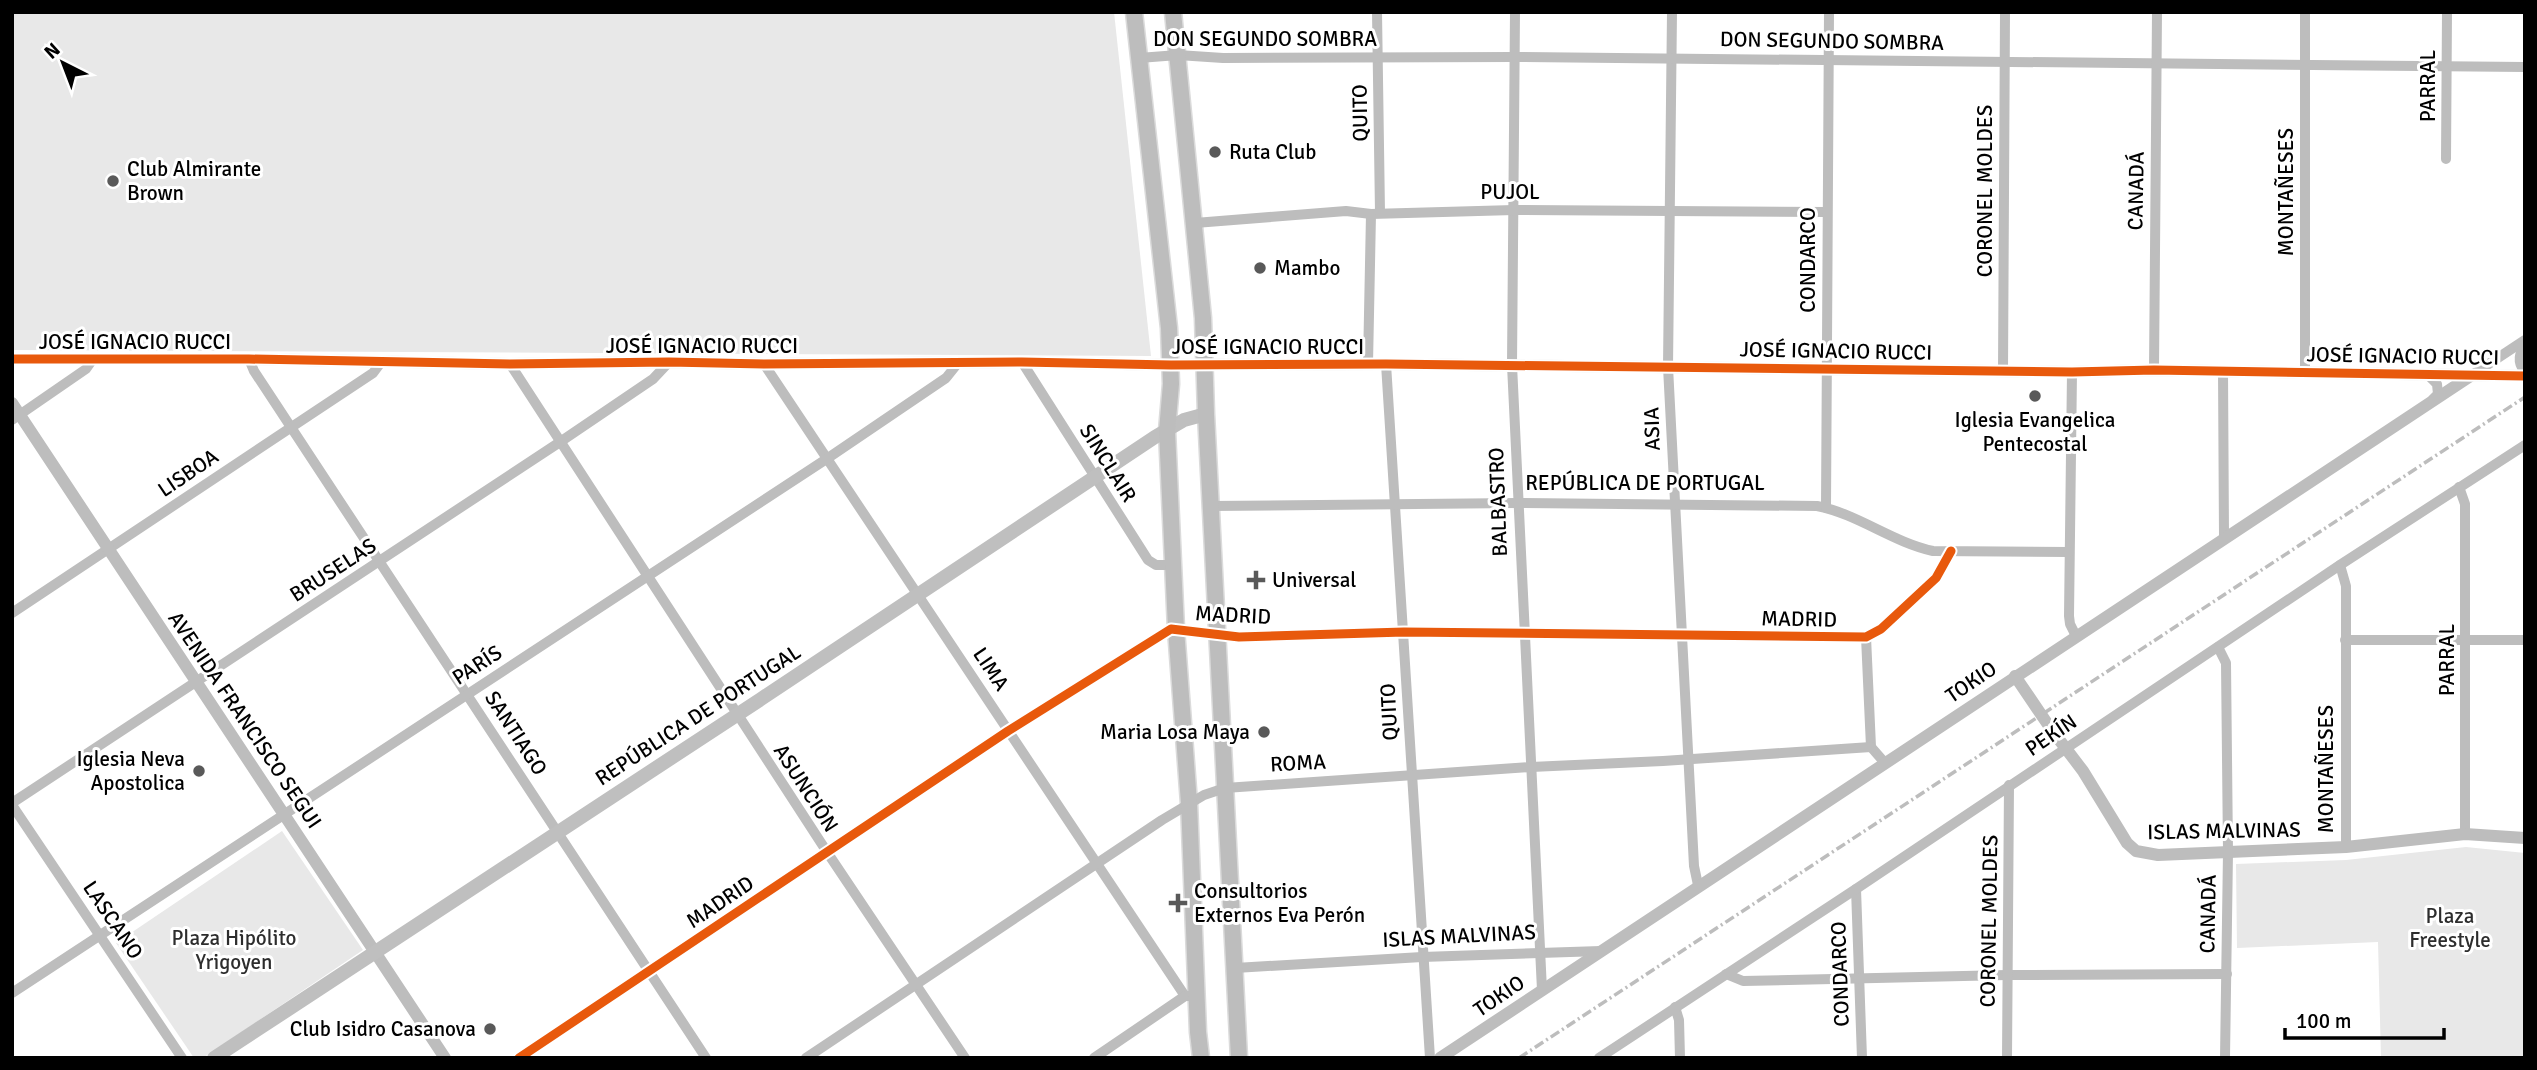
<svg xmlns="http://www.w3.org/2000/svg" width="2537" height="1070" viewBox="0 0 2537 1070" font-family="Signika,sans-serif">
<style>
.green{fill:#e8e8e8}
.lines{fill:none;stroke-linecap:round;stroke-linejoin:round}
.trunk-casing{stroke:#dbdbdb;stroke-width:19}
.minor{stroke:#bdbdbd;stroke-width:10}
.tertiary{stroke:#bdbdbd;stroke-width:12}
.secondary{stroke:#bfbfbf;stroke-width:14}
.trunk{stroke:#bdbdbd;stroke-width:16}
.rail{stroke:#bdbdbd;stroke-width:3.5;stroke-dasharray:10 3.5 2 3.5;stroke-linecap:butt}
.cycleway-casing{stroke:#fff;stroke-width:13}
.cycleway{stroke:#e8590c;stroke-width:9}
.poi-dot{fill:#595959;stroke:#fff;stroke-width:2.5}
.labels{text-anchor:middle;stroke-width:6;stroke-linejoin:round;paint-order:stroke}
.street-label{font-size:21px;fill:#000;stroke:#fff}
.poi-label{font-size:21px;fill:#000;stroke:#fff;text-anchor:start}
.park-label{font-size:21px;fill:#2d2d2d;stroke:#fff}
</style>
<rect width="100%" height="100%" fill="#fff"/>
<g class="green">
<polygon points="12,12 1114,12 1151,356 12,350"/>
<polygon points="282,831 363,950 203,1058 194,1058 116,943"/>
<polygon points="2466,847 2525,853 2525,1058 2381,1058 2378,942 2237,948 2236,864 2346,860"/>
</g>
<g class="lines">
<defs>
<g id="trunk">
<polyline points="1134,12 1169,328 1171,384 1167,431 1176,629 1189,803 1198,1032 1201,1058"/>
<polyline points="1173,12 1203,318 1206,414 1239,1058"/>
</g>
</defs>
<use href="#trunk" class="trunk-casing"/>
<g class="minor">
<polyline points="1377,12 1380,213"/>
<polyline points="1515,12 1512,365 1542,990"/>
<polyline points="1672,12 1668,367 1694,866 1698,885"/>
<polyline points="1139,58 1178,55 1223,58 1514,57 2525,67"/>
<polyline points="2446,159 2447,12"/>
<polyline points="1195,223 1346,211 1371,214 1514,210 1827,212"/>
<path d="M2525 342C2520 353 2516 362 2525 372"/>
<polyline points="249,359 254,371 706,1058"/>
<polyline points="1022,362 1148,560 1156,565 1173,565"/>
<polyline points="510,364 827,852 965,1058"/>
<polyline points="764,364 1185,996"/>
<polyline points="1368,364 1371,214"/>
<polyline points="1386,364 1430,1058"/>
<polyline points="2154,370 2157,12"/>
<polyline points="2003,371 2005,12"/>
<polyline points="2223,371 2224,537"/>
<polyline points="2072,372 2069,616 2070,624 2076,636"/>
<polyline points="2305,372 2305,12"/>
<polyline points="2427,374 2437,384 2438,394 2433,399"/>
<polyline points="2472,375 2525,340"/>
<polyline points="12,420 86,369 93,359"/>
<polyline points="2459,487 2465,504 2465,834"/>
<path d="M1211 506 1517 503 1817 506C1858 514 1892 542 1933 551L2069 552"/>
<polyline points="1826,508 1829,12"/>
<polyline points="2340,565 2346,586 2346,847"/>
<polyline points="12,613 373,373 382,361"/>
<polyline points="1866,637 1871,747 1885,763"/>
<polyline points="2345,640 2525,640"/>
<polyline points="2218,647 2226,663 2228,852 2225,1058"/>
<polyline points="12,803 560,442 653,379 669,362"/>
<polyline points="12,805 182,1058"/>
<polyline points="1856,889 1862,1058"/>
<polyline points="1235,968 1422,957 1601,951"/>
<polyline points="1726,974 1743,981 2007,975 2227,974"/>
<polyline points="12,993 828,458 946,378 958,363"/>
<polyline points="1675,1007 1679,1020 1680,1058"/>
<polyline points="519,1058 1008,731 1171,629 1239,637 1404,632 1866,637 1881,629 1936,578 1951,551"/>
<polyline points="806,1058 1162,820 1204,795 1225,788 1531,767 1663,761 1871,747"/>
<polyline points="1094,1058 1185,996 1189,996"/>
<polyline points="1599,1058 1856,889 2340,565 2525,445"/>
<polyline points="2007,1058 2009,785"/>
</g>
<g class="tertiary">
<polyline points="12,359 249,359 510,364 669,362 764,364 1022,362 1171,365 1386,364 2072,372 2154,370 2525,376"/>
<polyline points="12,403 445,1058"/>
<polyline points="2015,676 2051,729 2083,771 2127,843 2136,851 2158,855 2346,847 2465,834 2525,838"/>
<polyline points="1440,1058 2472,375"/>
</g>
<polyline class="secondary" points="214,1058 761,699 1155,437 1184,420 1206,414"/>
<use href="#trunk" class="trunk"/>
<polyline class="rail" points="1519,1058 2525,397"/>
<defs>
<g id="cycleway">
<polyline points="12,359 249,359 510,364 669,362 764,364 1022,362 1171,365 1386,364 2072,372 2154,370 2525,376"/>
<polyline points="519,1058 1008,731 1171,629 1239,637 1404,632 1866,637 1881,629 1936,578 1951,551"/>
</g>
</defs>
<use href="#cycleway" class="cycleway-casing"/>
<use href="#cycleway" class="cycleway"/>
</g>
<g class="poi-dot">
<circle cx="1215" cy="152" r="7"/>
<circle cx="113" cy="181" r="7"/>
<circle cx="1260" cy="268" r="7"/>
<circle cx="2035" cy="396" r="7"/>
<path d="M1252.5 569.5h7v7h7v7h-7v7h-7v-7h-7v-7h7z"/>
<circle cx="1264" cy="732" r="7"/>
<circle cx="199" cy="771" r="7"/>
<path d="M1174.5 892.5h7v7h7v7h-7v7h-7v-7h-7v-7h7z"/>
<circle cx="490" cy="1029" r="7"/>
</g>
<g class="labels">
<g class="street-label">
<text x="1265" y="46">DON SEGUNDO SOMBRA</text>
<text transform="translate(1832 41) rotate(1)" y="7">DON SEGUNDO SOMBRA</text>
<text transform="translate(2428 86) rotate(-90)" y="7">PARRAL</text>
<text transform="translate(1360 113) rotate(-91)" y="7">QUITO</text>
<text transform="translate(1985 191) rotate(-90)" y="7">CORONEL MOLDES</text>
<text transform="translate(2136 191) rotate(-89)" y="7">CANADÁ</text>
<text x="1510" y="199">PUJOL</text>
<text transform="translate(2286 192) rotate(-90)" y="7">MONTAÑESES</text>
<text transform="translate(1808 260) rotate(-90)" y="7">CONDARCO</text>
<text x="135" y="349">JOSÉ IGNACIO RUCCI</text>
<text x="702" y="353">JOSÉ IGNACIO RUCCI</text>
<text x="1268" y="354">JOSÉ IGNACIO RUCCI</text>
<text transform="translate(1836 351) rotate(1)" y="7">JOSÉ IGNACIO RUCCI</text>
<text transform="translate(2403 356) rotate(1)" y="7">JOSÉ IGNACIO RUCCI</text>
<text transform="translate(1652 429) rotate(-92)" y="7">ASIA</text>
<text transform="translate(1108 463) rotate(58)" y="7">SINCLAIR</text>
<text transform="translate(188 473) rotate(-34)" y="7">LISBOA</text>
<text x="1645" y="490">REPÚBLICA DE PORTUGAL</text>
<text transform="translate(1498 502) rotate(-92)" y="7">BALBASTRO</text>
<text transform="translate(333 570) rotate(-33)" y="7">BRUSELAS</text>
<text transform="translate(1233 615) rotate(3)" y="7">MADRID</text>
<text transform="translate(1799 619) rotate(1)" y="7">MADRID</text>
<text transform="translate(2447 660) rotate(-90)" y="7">PARRAL</text>
<text transform="translate(477 665) rotate(-33)" y="7">PARÍS</text>
<text transform="translate(991 669) rotate(56)" y="7">LIMA</text>
<text transform="translate(1971 682) rotate(-34)" y="7">TOKIO</text>
<text transform="translate(1389 712) rotate(-93)" y="7">QUITO</text>
<text transform="translate(698 715) rotate(-33)" y="7">REPÚBLICA DE PORTUGAL</text>
<text transform="translate(245 720) rotate(56)" y="7">AVENIDA FRANCISCO SEGUI</text>
<text transform="translate(516 733) rotate(57)" y="7">SANTIAGO</text>
<text transform="translate(2051 735) rotate(-34)" y="7">PEKÍN</text>
<text transform="translate(1298 763) rotate(-3)" y="7">ROMA</text>
<text transform="translate(2326 769) rotate(-90)" y="7">MONTAÑESES</text>
<text transform="translate(806 788) rotate(57)" y="7">ASUNCIÓN</text>
<text transform="translate(2224 831) rotate(-1)" y="7">ISLAS MALVINAS</text>
<text transform="translate(720 902) rotate(-34)" y="7">MADRID</text>
<text transform="translate(2208 914) rotate(-89)" y="7">CANADÁ</text>
<text transform="translate(113 920) rotate(56)" y="7">LASCANO</text>
<text transform="translate(1989 921) rotate(-89)" y="7">CORONEL MOLDES</text>
<text transform="translate(1459 936) rotate(-3)" y="7">ISLAS MALVINAS</text>
<text transform="translate(1840 974) rotate(-92)" y="7">CONDARCO</text>
<text transform="translate(1499 996) rotate(-34)" y="7">TOKIO</text>
</g>
<g class="poi-label">
<text x="1229" y="159">Ruta Club</text>
<text x="127" y="176">Club Almirante<tspan x="127" dy="24">Brown</tspan></text>
<text x="1274" y="275">Mambo</text>
<text x="2035" y="427" text-anchor="middle">Iglesia Evangelica<tspan x="2035" dy="24">Pentecostal</tspan></text>
<text x="1272" y="587">Universal</text>
<text x="1250" y="739" text-anchor="end">Maria Losa Maya</text>
<text x="185" y="766" text-anchor="end">Iglesia Neva<tspan x="185" dy="24">Apostolica</tspan></text>
<text x="1194" y="898">Consultorios<tspan x="1194" dy="24">Externos Eva Perón</tspan></text>
<text x="476" y="1036" text-anchor="end">Club Isidro Casanova</text>
</g>
<g class="park-label">
<text x="2450" y="923">Plaza<tspan x="2450" dy="24">Freestyle</tspan></text>
<text x="234" y="945">Plaza Hipólito<tspan x="234" dy="24">Yrigoyen</tspan></text>
</g>
</g>
<rect width="2537" height="1070" fill="none" stroke="#000000" stroke-width="28"/>
<g transform="translate(63 63) rotate(318)" stroke="#ffffff" stroke-width="5" paint-order="stroke">
<path d="M0-5L12 26L0 18L-12 26Z" fill="#000000"/>
<text y="-10" font-size="19" font-weight="bold" text-anchor="middle" fill="#000000">N</text>
</g>
<path d="M2285 1028v10h159v-10" fill="none" stroke="#000000" stroke-width="3.5"/>
<text x="2296" y="1028" font-size="21" fill="#000000" stroke="#ffffff" stroke-width="5" paint-order="stroke">100 m</text>
</svg>
